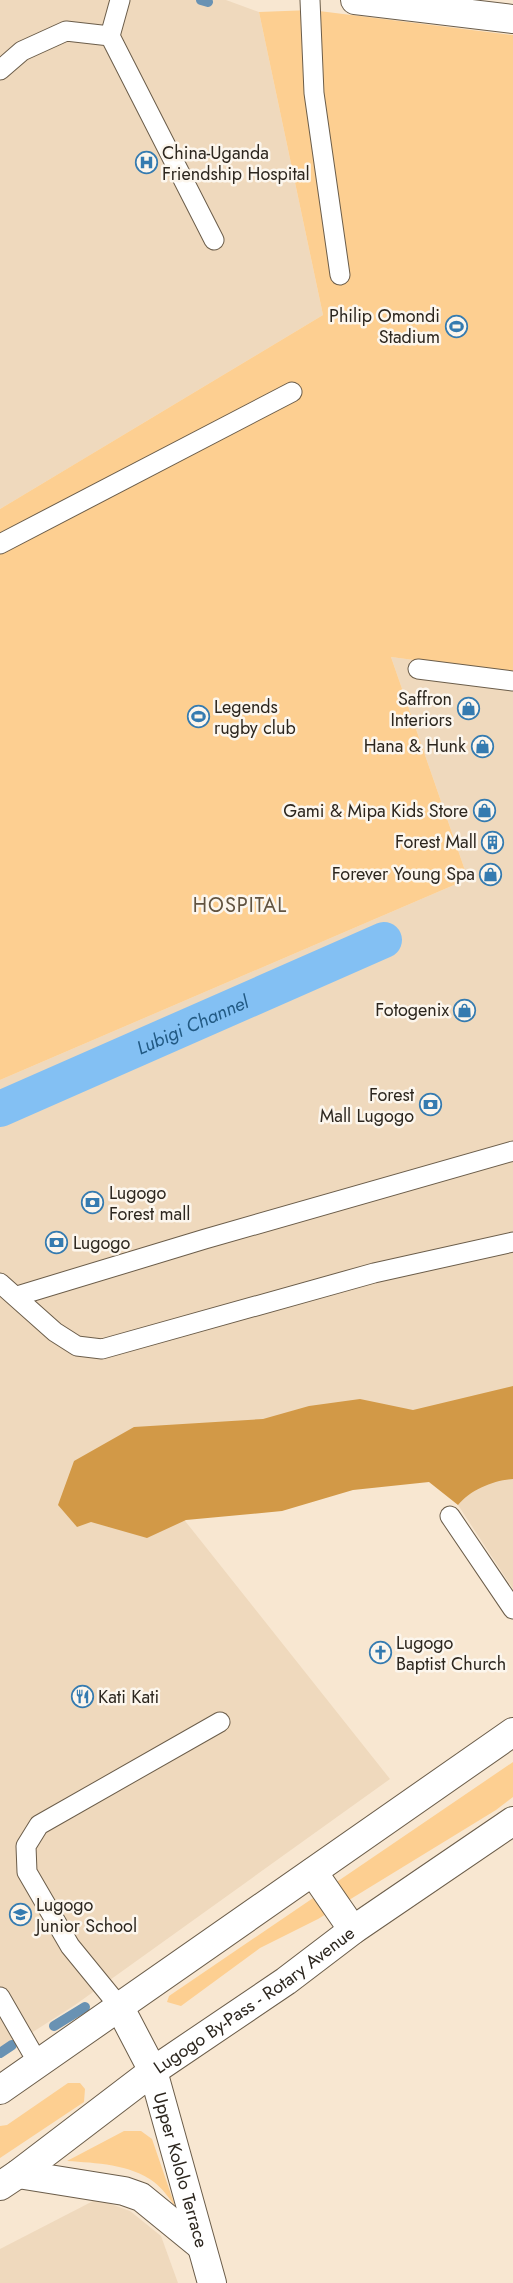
<svg xmlns="http://www.w3.org/2000/svg" width="513" height="2283" viewBox="0 0 513 2283" font-family="Jost,sans-serif">
<style>
.built{fill:#efd9bd}
.green{fill:#fdcf91}
.forest{fill:#d29947}
.lines{fill:none;stroke-linecap:round;stroke-linejoin:round}
.stream{stroke:#6992b3;stroke-width:10}
.canal{stroke:#83c0f3;stroke-width:36}
.service-casing{stroke:#6b5d4a;stroke-width:21}
.minor-casing{stroke:#6b5d4a;stroke-width:30}
.secondary-casing{stroke:#6b5d4a;stroke-width:30}
.primary-casing{stroke:#6b5d4a;stroke-width:30}
.service{stroke:#fff;stroke-width:19}
.minor{stroke:#fff;stroke-width:28}
.secondary{stroke:#fff;stroke-width:28}
.primary{stroke:#fff;stroke-width:28}
.labels{text-anchor:middle;stroke-width:5;stroke-linejoin:round;paint-order:stroke}
.poi-label{font-size:18px;fill:#2c261e;stroke:#fcf6ed;text-anchor:end}
.street-label{font-size:18px;fill:#2c261e;stroke:#fcf6ed}
.water-label{font-size:19px;font-style:italic;fill:#215983;stroke:#fcf6ed}
.quarter-label{font-size:20px;letter-spacing:1px;fill:#625441;stroke:#fcf6ed}
</style>
<rect width="100%" height="100%" fill="#f8e7d1"/>
<g class="built">
<polygon points="0,0 226,0 259,12 323,315 0,509"/>
<polygon points="391,657 513,673 513,1589 458,1505 420,1457 147,1473 390,1779 75,2005 0,2053 0,1080 468,879"/>
<polygon points="97,2199 130,2211 161,2236 178,2283 0,2283 0,2249"/>
</g>
<g class="green">
<polygon points="311,10 513,35 513,673 391,657 468,879 0,1080 0,509 323,315 259,12"/>
<polygon points="513,1762 513,1797 496,1810 318,1919 260,1948 181,2006 167,2002 169,1996"/>
<polygon points="68,2083 80,2083 85,2089 84,2102 0,2158 0,2126 7,2125"/>
<path d="M124 2131H141L152 2139 175 2206C169 2198 162 2188 154 2182 130 2164 96 2163 67 2161Z"/>
</g>
<path class="forest" d="M513 1386V1479C494 1480 470 1490 458 1505L429 1482 353 1490 282 1511 186 1520 147 1538 91 1522 77 1527 58 1505 74 1461 134 1427 263 1419 309 1406 360 1399 413 1410Z"/>
<g class="lines">
<g class="stream">
<polyline points="201,0 208,2"/>
<polyline points="54,2026 85,2007"/>
<polyline points="0,2053 12,2045"/>
</g>
<path class="canal" id="s1" d="M0 1109 384 940"/>
<defs>
<g id="service">
<polyline points="310,0 314,93 340,275"/>
<polyline points="110,36 120,0"/>
<polyline points="0,70 22,51 66,31 110,36 214,240"/>
<polyline points="0,544 292,392"/>
<polyline points="418,669 513,681"/>
<polyline points="0,1283 55,1332 77,1346 102,1349 374,1273 513,1242"/>
<polyline points="17,1296 205,1239 513,1151"/>
<polyline points="450,1516 513,1609"/>
<polyline points="0,1997 38,2063"/>
<polyline points="119,2006 70,1946 27,1872 26,1846 39,1825 220,1722"/>
</g>
<polyline id="minor" points="355,0 513,19"/>
<g id="secondary">
<path id="s2" d="M119 2006 153 2071 212 2283"/>
</g>
<g id="primary">
<polyline points="313,1872 353,1930"/>
<polyline points="0,2090 513,1732"/>
<polyline points="18,2174 124,2191 141,2197 201,2246"/>
<path id="s3" d="M0 2186 18 2174 153 2071 286 1981 353 1930 513 1821"/>
</g>
</defs>
<use href="#service" class="service-casing"/>
<use href="#minor" class="minor-casing"/>
<use href="#secondary" class="secondary-casing"/>
<use href="#primary" class="primary-casing"/>
<use href="#service" class="service"/>
<use href="#minor" class="minor"/>
<use href="#secondary" class="secondary"/>
<use href="#primary" class="primary"/>
</g>
<defs>
<symbol id="hospital-ring" viewBox="-11 -11 22 22"><circle r="9.5" fill="#fcf6ed" stroke="#357bb0" stroke-width="1.5"/><path d="M-5-5h3v3.5h4V-5h3V5h-3V1.5h-4V5h-3Z" fill="#357bb0"/></symbol>
<symbol id="stadium-ring" viewBox="-11 -11 22 22"><circle r="9.5" fill="#fcf6ed" stroke="#357bb0" stroke-width="1.5"/><path d="M0-5a6.5 5 0 1 0 0 10a6.5 5 0 1 0 0-10ZM-3.5-1.8h7v3.6h-7Z" fill="#357bb0"/></symbol>
<symbol id="shop-ring" viewBox="-11 -11 22 22"><circle r="9.5" fill="#fcf6ed" stroke="#357bb0" stroke-width="1.5"/><path d="M-5-2.5h2.3a2.7 3.5 0 0 1 5.4 0H5L5.5 6h-11ZM-1.5-2.5h3a1.5 2.3 0 0 0-3 0Z" fill="#357bb0"/></symbol>
<symbol id="building-ring" viewBox="-11 -11 22 22"><circle r="9.5" fill="#fcf6ed" stroke="#357bb0" stroke-width="1.5"/><path d="M-4-6H4V6H1V3H-1V6H-4ZM-2.5-4.3h1.7v1.8h-1.7ZM.8-4.3h1.7v1.8H.8ZM-2.5-1h1.7V.8h-1.7ZM.8-1h1.7V.8H.8Z" fill="#357bb0"/></symbol>
<symbol id="bank-ring" viewBox="-11 -11 22 22"><circle r="9.5" fill="#fcf6ed" stroke="#357bb0" stroke-width="1.5"/><path d="M-6-4H6V4H-6ZM0-2.3a2.3 2.3 0 1 0 0 4.6a2.3 2.3 0 1 0 0-4.6Z" fill="#357bb0"/></symbol>
<symbol id="church-ring" viewBox="-11 -11 22 22"><circle r="9.5" fill="#fcf6ed" stroke="#357bb0" stroke-width="1.5"/><path d="M-1.2-6h2.4v3.5h3.3v2.4h-3.3V6h-2.4V-.1h-3.3v-2.4h3.3Z" fill="#357bb0"/></symbol>
<symbol id="restaurant-ring" viewBox="-11 -11 22 22"><circle r="9.5" fill="#fcf6ed" stroke="#357bb0" stroke-width="1.5"/><path d="M-5-6h1v4h1v-4h1v4h1v-4h1v5L-1.5 .5V6h-2V.5L-5-1ZM5-6V6H3V1.5H1.5Q1.5-4 5-6Z" fill="#357bb0"/></symbol>
<symbol id="school-ring" viewBox="-11 -11 22 22"><circle r="9.5" fill="#fcf6ed" stroke="#357bb0" stroke-width="1.5"/><path d="M0-5L7-2L0 1L-7-2ZM-4 1L0 2.5L4 1V4Q0 6-4 4Z" fill="#357bb0"/></symbol>
</defs>
<g fill-rule="evenodd">
<use href="#hospital-ring" x="134" y="150" width="25" height="25"/>
<use href="#stadium-ring" x="444" y="314" width="25" height="25"/>
<use href="#shop-ring" x="456" y="696" width="25" height="25"/>
<use href="#stadium-ring" x="186" y="704" width="25" height="25"/>
<use href="#shop-ring" x="470" y="734" width="25" height="25"/>
<use href="#shop-ring" x="472" y="798" width="25" height="25"/>
<use href="#building-ring" x="480" y="830" width="25" height="25"/>
<use href="#shop-ring" x="478" y="862" width="25" height="25"/>
<use href="#shop-ring" x="452" y="998" width="25" height="25"/>
<use href="#bank-ring" x="418" y="1092" width="25" height="25"/>
<use href="#bank-ring" x="80" y="1190" width="25" height="25"/>
<use href="#bank-ring" x="44" y="1230" width="25" height="25"/>
<use href="#church-ring" x="368" y="1640" width="25" height="25"/>
<use href="#restaurant-ring" x="70" y="1684" width="25" height="25"/>
<use href="#school-ring" x="8" y="1902" width="25" height="25"/>
</g>
<g class="labels">
<g class="poi-label">
<text x="162" y="159" text-anchor="start">China-Uganda<tspan x="162" dy="21">Friendship Hospital</tspan></text>
<text x="440" y="322">Philip Omondi<tspan x="440" dy="21">Stadium</tspan></text>
<text x="452" y="705">Saffron<tspan x="452" dy="21">Interiors</tspan></text>
<text x="214" y="713" text-anchor="start">Legends<tspan x="214" dy="21">rugby club</tspan></text>
<text x="466" y="752">Hana &amp; Hunk</text>
<text x="468" y="817">Gami &amp; Mipa Kids Store</text>
<text x="477" y="848">Forest Mall</text>
<text x="475" y="880">Forever Young Spa</text>
<text x="449" y="1016">Fotogenix</text>
<text x="414" y="1101">Forest<tspan x="414" dy="21">Mall Lugogo</tspan></text>
<text x="109" y="1199" text-anchor="start">Lugogo<tspan x="109" dy="21">Forest mall</tspan></text>
<text x="73" y="1249" text-anchor="start">Lugogo</text>
<text x="396" y="1649" text-anchor="start">Lugogo<tspan x="396" dy="21">Baptist Church</tspan></text>
<text x="98" y="1703" text-anchor="start">Kati Kati</text>
<text x="36" y="1911" text-anchor="start">Lugogo<tspan x="36" dy="21">Junior School</tspan></text>
</g>
<g class="street-label">
<text dy="6" stroke="none"><textPath href="#s3" startOffset="315">Lugogo By-Pass - Rotary Avenue</textPath></text>
<text dy="6" stroke="none"><textPath href="#s2" startOffset="176">Upper Kololo Terrace</textPath></text>
</g>
<g class="water-label">
<text dy="7" stroke="none"><textPath href="#s1" startOffset="210">Lubigi Channel</textPath></text>
</g>
<g class="quarter-label">
<text x="240" y="912">HOSPITAL</text>
</g>
</g>
</svg>
